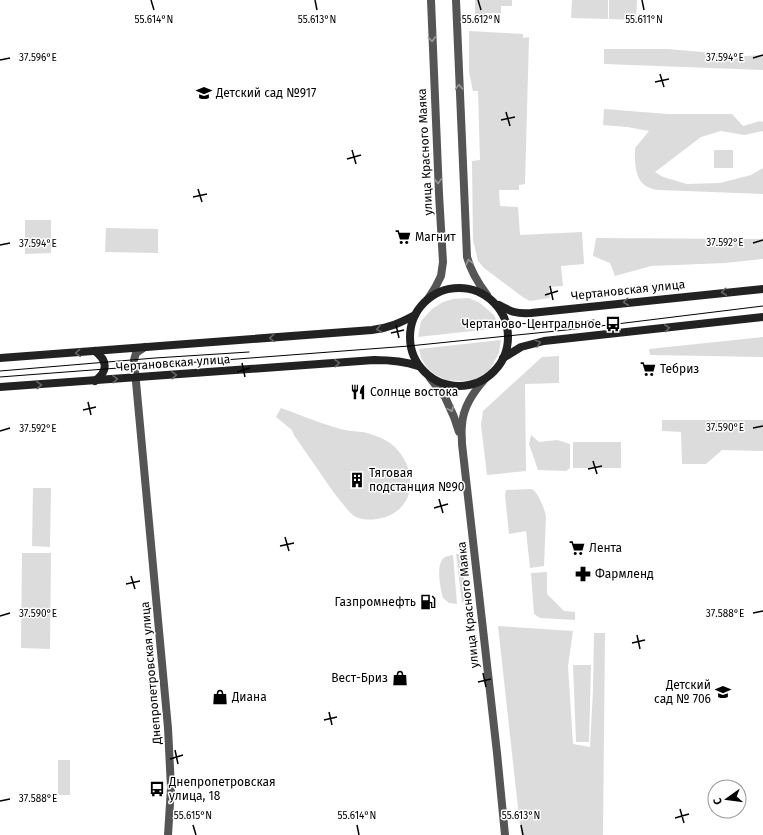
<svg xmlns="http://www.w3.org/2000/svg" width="763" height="835" viewBox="0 0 763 835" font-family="'Fira Sans',sans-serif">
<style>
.green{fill:#dcdcdc}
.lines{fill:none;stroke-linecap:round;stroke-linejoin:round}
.minor{stroke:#555;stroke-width:8}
.tertiary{stroke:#555;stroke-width:8}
.secondary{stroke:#222;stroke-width:8}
.tram{stroke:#000;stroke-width:1}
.oneway{stroke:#999}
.oneway2{stroke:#646464}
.ticks{fill:none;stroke:#000;stroke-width:1.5}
.labels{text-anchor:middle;stroke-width:3;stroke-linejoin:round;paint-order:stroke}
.poi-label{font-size:12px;fill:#000;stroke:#fff;text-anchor:start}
.street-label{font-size:12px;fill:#000;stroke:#fff}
.ticks-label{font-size:10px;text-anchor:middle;fill:#000;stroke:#fff;stroke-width:3;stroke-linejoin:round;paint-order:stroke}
</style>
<rect width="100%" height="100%" fill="#fff"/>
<g class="green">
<polygon points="475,0 512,0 512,6 501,6 501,13 486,13 484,22 475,21"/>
<polygon points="572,0 608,0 608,19 571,18"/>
<polygon points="609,0 637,0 636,20 609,19"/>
<polygon points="469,31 523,34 523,38 529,37 525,184 519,185 519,190 499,190 500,206 518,207 520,235 582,232 584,264 561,266 563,286 549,287 550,298 530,301 524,298 484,268 478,261 473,240 472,161 480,160 478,91 473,91 469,72"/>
<polygon points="604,49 668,49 746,56 763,55 763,70 604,64"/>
<path d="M604 109 668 114H732L743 126 760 121 763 122V131L744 135 721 131 701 137 655 172 663 177 687 184 720 183 751 175 763 168V194L659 190C656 190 653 189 650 188 634 182 635 162 635 148L649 131 627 127 603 125Z"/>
<rect x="714" y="150" width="19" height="18"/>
<polygon points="25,220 51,220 51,253 25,254"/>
<polygon points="106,228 158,229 158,253 105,252"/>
<polygon points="596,238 763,239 763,259 725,263 651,266 615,276 610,263 593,256"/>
<polygon points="469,298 480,303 494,315 500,328 418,337 421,321 432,309 443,302 453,299"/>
<polygon points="763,337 763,357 650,355 649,349"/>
<polygon points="501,340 499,353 489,371 475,380 461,381 446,380 436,375 428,369 421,358 419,349"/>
<polygon points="559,356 559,383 525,384 526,471 487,475 481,425 483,411 542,357"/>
<path d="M281 408C301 415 321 424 341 429 348 431 355 431 362 432 372 434 383 438 390 443 420 466 418 513 377 519 370 520 363 520 356 517 353 516 350 512 347 509 339 500 332 490 325 480 315 465 304 450 294 435L292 430 276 417Z"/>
<polygon points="662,420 763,420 763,451 722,450 706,464 682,464 681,432 662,431"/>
<polygon points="531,435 539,442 557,440 570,444 570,468 566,471 538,470 529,444"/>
<rect x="573" y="442" width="48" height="26"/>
<polygon points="33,488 51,488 50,547 32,546"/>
<path d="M532 489C539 494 544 508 546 516L544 566 530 568 526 531 509 534 505 495 506 490Z"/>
<polygon points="22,553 51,553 50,649 21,648"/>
<polygon points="456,554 459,554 462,556 466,599 462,603"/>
<path d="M453 555 457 604 449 603 443 598C441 589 436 569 442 560 444 556 448 556 453 555Z"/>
<polygon points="547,572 547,594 564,611 575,612 575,620 540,618 534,614 531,573"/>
<polygon points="498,626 573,631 568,666 573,744 590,747 593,690 594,633 605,633 603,835 521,835"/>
<polygon points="573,665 591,665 589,742 576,742"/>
<rect x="58" y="760" width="12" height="35"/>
</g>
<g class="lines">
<g class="minor">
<polyline points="430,378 445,397 454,417 459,432"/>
<path d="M484 380C473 393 463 407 462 425 461 431 462 437 462 444L497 753 505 835"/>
</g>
<g class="tertiary">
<path d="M456 0 467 257C471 272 478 283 487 295"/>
<polyline points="428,299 435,288 441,276 443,262 439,194 431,0"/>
<polyline points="145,347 136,353 134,360 168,728 171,788 168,835"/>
</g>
<g class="secondary">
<circle cx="459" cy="337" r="49"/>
<path d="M499 305C512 312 516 314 531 313L763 289"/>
<path d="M95 351C108 361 108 371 95 381"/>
<path d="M0 358 372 330C389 328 400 323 415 315"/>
<polyline points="503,358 521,347 544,341 763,317"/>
<path d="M0 387 374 360C390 360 404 361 418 366"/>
</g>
<g class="tram">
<polyline points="558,325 594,320"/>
<polyline points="0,371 155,358 249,352"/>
<polyline points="0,377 409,346 576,329 763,306"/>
</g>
</g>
<defs><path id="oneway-chevron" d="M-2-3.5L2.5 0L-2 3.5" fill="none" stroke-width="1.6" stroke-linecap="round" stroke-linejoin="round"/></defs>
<g class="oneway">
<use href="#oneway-chevron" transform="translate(432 39) rotate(87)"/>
<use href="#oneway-chevron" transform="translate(459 87) rotate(-92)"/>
<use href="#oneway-chevron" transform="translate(438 181) rotate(88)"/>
<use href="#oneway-chevron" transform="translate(469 262) rotate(-105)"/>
<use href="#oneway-chevron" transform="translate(451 409) rotate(66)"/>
</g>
<g class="oneway2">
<use href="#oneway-chevron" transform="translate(724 292) rotate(174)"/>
<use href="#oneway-chevron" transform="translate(626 302) rotate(174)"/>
<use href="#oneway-chevron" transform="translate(667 328) rotate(-6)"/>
<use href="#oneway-chevron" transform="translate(379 329) rotate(169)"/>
<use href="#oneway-chevron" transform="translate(272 338) rotate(176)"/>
<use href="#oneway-chevron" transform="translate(538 343) rotate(-15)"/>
<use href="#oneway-chevron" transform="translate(78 353) rotate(176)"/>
<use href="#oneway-chevron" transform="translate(337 363) rotate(-4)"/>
<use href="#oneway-chevron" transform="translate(174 375) rotate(-4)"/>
<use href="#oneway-chevron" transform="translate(115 379) rotate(-4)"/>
<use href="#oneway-chevron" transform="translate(39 385) rotate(-4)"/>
</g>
<path class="ticks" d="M151 0 154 10M315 0 317 10M478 0 481 10M642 0 644 10M753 58 763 55M0 60 10 58M660 74 664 87M655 82 669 79M506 112 510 126M501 120 515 117M352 150 356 164M347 159 361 155M198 189 202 202M193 197 207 194M753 243 763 240M0 245 10 243M550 286 553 300M545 295 558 291M396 325 399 338M391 333 404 330M242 363 245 377M237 372 250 368M88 402 91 415M83 410 96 407M753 428 763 426M0 431 10 428M593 461 597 474M588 469 602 466M439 499 443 513M434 508 448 504M285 537 289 551M280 546 294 543M131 576 135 589M126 584 140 581M753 613 763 611M0 616 10 613M637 635 640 649M632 643 645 640M483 673 486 687M478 682 491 679M329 712 332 725M324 720 337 717M175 750 178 764M170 759 183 755M0 801 10 799M680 809 684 823M675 818 689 814M193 825 196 835M357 825 359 835M521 825 523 835"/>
<defs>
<symbol id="school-bare" viewBox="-9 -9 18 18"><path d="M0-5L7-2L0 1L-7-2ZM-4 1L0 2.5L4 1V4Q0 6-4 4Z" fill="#000" stroke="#fff" stroke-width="2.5" paint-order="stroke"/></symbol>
<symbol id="supermarket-bare" viewBox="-9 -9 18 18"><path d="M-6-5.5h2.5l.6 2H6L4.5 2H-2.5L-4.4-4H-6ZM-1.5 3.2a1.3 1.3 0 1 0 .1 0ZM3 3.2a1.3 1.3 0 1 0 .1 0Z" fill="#000" stroke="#fff" stroke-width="2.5" paint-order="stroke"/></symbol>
<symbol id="bus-bare" viewBox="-9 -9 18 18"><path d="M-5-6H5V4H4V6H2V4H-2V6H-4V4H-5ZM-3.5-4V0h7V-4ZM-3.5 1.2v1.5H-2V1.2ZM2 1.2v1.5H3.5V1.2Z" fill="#000" stroke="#fff" stroke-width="2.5" paint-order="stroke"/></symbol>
<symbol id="restaurant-bare" viewBox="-9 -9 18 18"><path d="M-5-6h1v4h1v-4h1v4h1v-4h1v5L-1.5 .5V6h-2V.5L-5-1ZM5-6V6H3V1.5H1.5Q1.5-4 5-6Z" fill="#000" stroke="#fff" stroke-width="2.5" paint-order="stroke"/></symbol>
<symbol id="building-bare" viewBox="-9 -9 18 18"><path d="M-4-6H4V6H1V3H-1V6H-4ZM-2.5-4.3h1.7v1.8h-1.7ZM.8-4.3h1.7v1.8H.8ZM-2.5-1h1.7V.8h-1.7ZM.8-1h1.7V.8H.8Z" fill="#000" stroke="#fff" stroke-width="2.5" paint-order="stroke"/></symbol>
<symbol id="pharmacy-bare" viewBox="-9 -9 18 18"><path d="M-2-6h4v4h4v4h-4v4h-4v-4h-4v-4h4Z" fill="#000" stroke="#fff" stroke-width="2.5" paint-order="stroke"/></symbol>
<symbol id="fuel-bare" viewBox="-9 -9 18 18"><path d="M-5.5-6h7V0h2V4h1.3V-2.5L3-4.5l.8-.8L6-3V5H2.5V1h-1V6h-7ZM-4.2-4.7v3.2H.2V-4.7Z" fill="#000" stroke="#fff" stroke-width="2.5" paint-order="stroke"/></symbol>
<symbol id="shop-bare" viewBox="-9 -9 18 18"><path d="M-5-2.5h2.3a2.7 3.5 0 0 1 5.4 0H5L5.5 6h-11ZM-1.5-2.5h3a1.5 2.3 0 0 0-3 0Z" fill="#000" stroke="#fff" stroke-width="2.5" paint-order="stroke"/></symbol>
</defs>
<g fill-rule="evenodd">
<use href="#school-bare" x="193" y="82" width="22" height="22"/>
<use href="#supermarket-bare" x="392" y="226" width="22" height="22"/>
<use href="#bus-bare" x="602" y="313" width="22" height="22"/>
<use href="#supermarket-bare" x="637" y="358" width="22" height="22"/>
<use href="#restaurant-bare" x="347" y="381" width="22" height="22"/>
<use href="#building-bare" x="346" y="469" width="22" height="22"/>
<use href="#supermarket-bare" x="566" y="537" width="22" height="22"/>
<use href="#pharmacy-bare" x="572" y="563" width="22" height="22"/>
<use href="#fuel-bare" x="417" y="591" width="22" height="22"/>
<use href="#shop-bare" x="389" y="667" width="22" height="22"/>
<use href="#school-bare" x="712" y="681" width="22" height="22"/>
<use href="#shop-bare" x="209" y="686" width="22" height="22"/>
<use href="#bus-bare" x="146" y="778" width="22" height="22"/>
</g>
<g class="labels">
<g class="poi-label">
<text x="216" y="97">Детский сад №917</text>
<text x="415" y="241">Магнит</text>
<text x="601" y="328" text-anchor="end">Чертаново-Центральное</text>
<text x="660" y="373">Тебриз</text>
<text x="370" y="396">Солнце востока</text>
<text x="369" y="477">Тяговая<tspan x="369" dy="14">подстанция №90</tspan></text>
<text x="589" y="552">Лента</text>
<text x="595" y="578">Фармленд</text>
<text x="416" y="606" text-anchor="end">Газпромнефть</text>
<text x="388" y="682" text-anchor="end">Вест-Бриз</text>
<text x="711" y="689" text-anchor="end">Детский<tspan x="711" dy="14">сад № 706</tspan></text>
<text x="232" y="701">Диана</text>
<text x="169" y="786">Днепропетровская<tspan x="169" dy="14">улица, 18</tspan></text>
</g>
<g class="street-label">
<text transform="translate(425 152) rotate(-93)" y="4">улица Красного Маяка</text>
<text transform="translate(628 290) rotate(-6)" y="4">Чертановская улица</text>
<text transform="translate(173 363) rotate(-4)" y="4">Чертановская улица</text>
<text transform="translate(468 605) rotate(-96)" y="4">улица Красного Маяка</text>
<text transform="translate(151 673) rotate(-95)" y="4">Днепропетровская улица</text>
</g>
</g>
<g class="ticks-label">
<text x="154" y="23">55.614°N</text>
<text x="317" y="23">55.613°N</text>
<text x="481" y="23">55.612°N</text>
<text x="644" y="23">55.611°N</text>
<text x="725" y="61">37.594°E</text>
<text x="38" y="61">37.596°E</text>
<text x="725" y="246">37.592°E</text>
<text x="38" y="247">37.594°E</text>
<text x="725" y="431">37.590°E</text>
<text x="38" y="432">37.592°E</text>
<text x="725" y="617">37.588°E</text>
<text x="38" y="617">37.590°E</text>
<text x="38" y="802">37.588°E</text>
<text x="193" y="819">55.615°N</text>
<text x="357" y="819">55.614°N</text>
<text x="521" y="819">55.613°N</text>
</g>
<g transform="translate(727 799) rotate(256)"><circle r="19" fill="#ffffff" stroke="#999999"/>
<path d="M0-3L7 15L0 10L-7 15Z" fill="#000000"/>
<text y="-6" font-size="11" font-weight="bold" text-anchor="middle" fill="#000000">С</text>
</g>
</svg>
